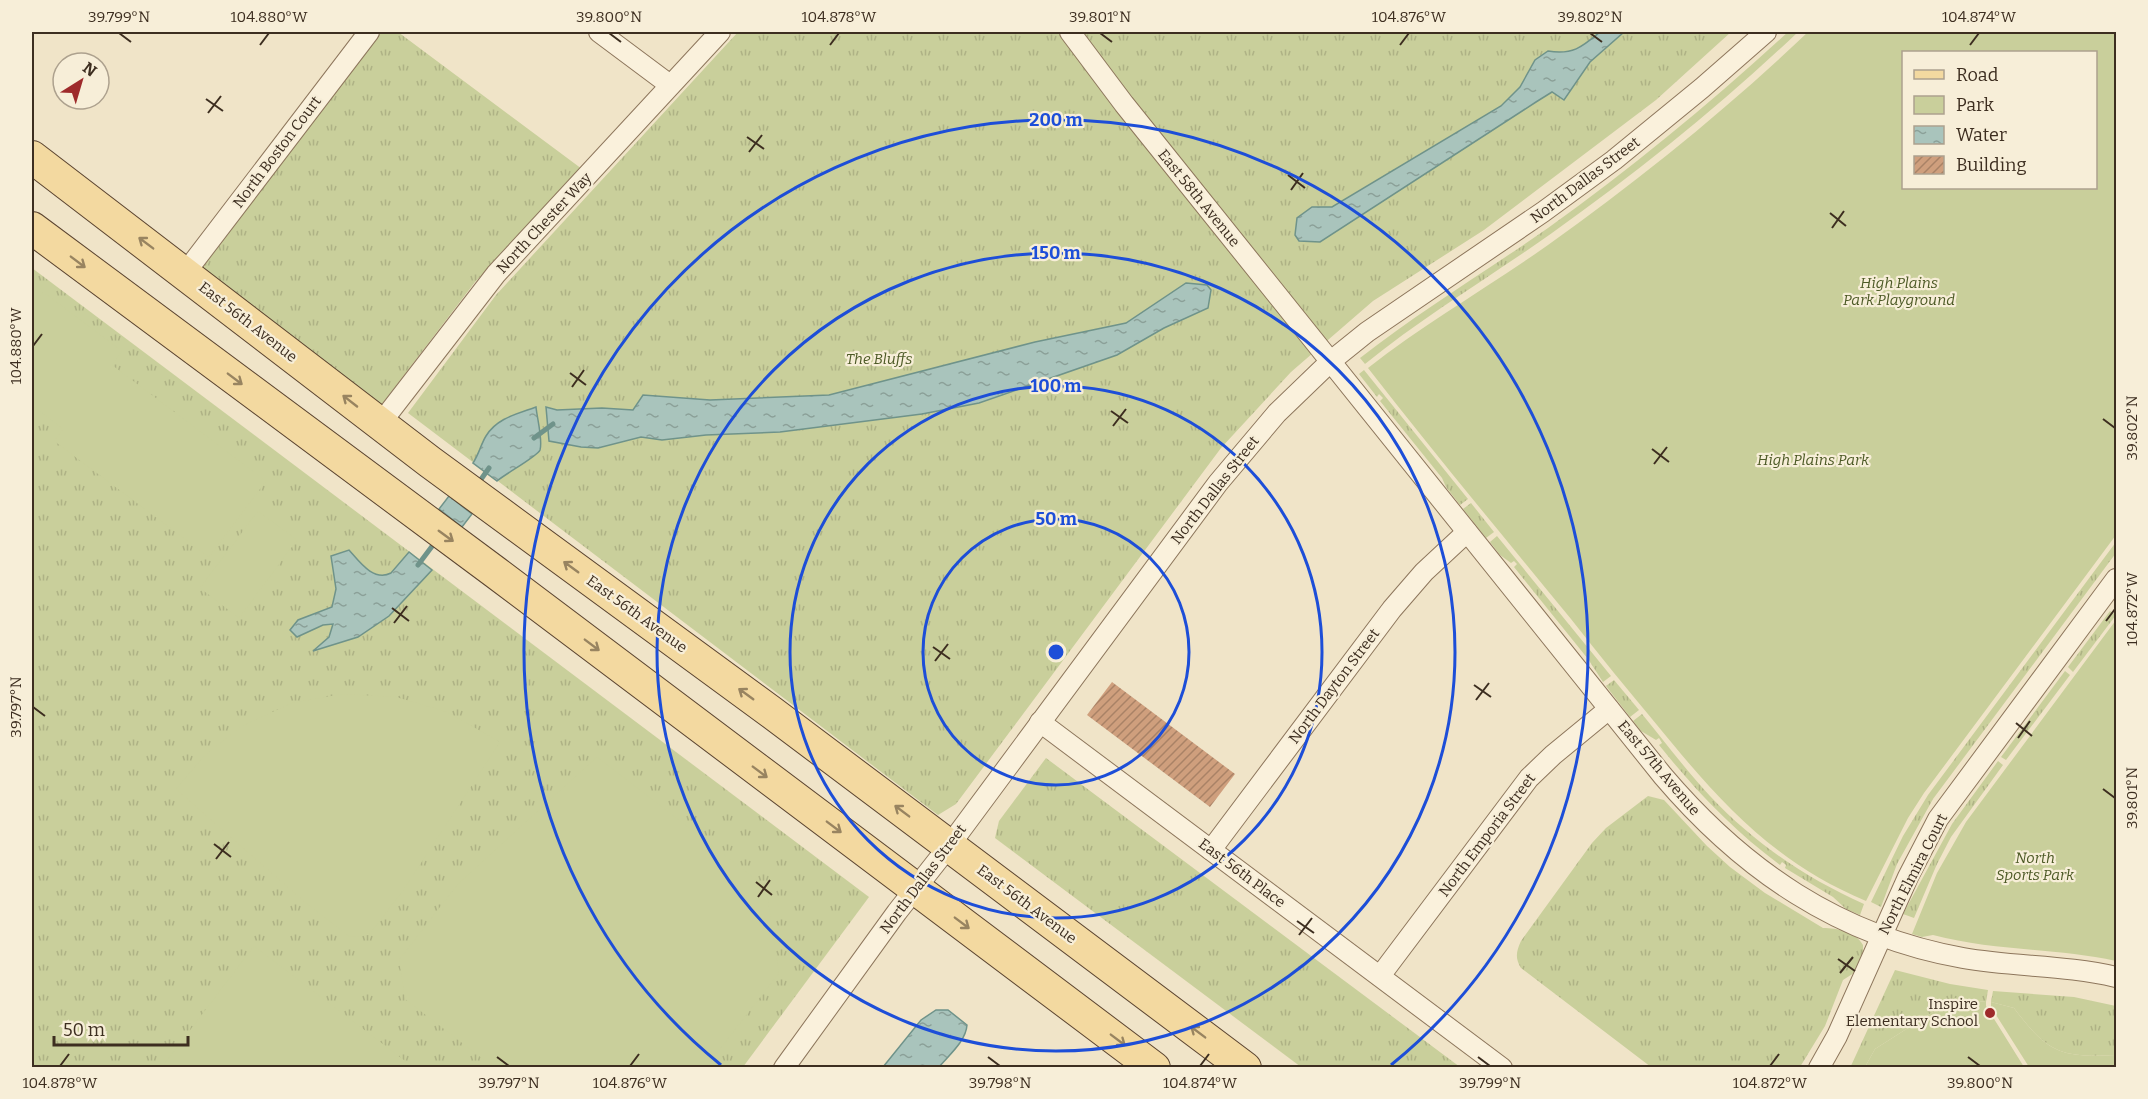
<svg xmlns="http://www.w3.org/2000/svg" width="2148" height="1099" viewBox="0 0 2148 1099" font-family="Bitter,serif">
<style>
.grass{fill:url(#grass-tufts)}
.park{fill:#c9cf9b;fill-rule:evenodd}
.water{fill:url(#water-ripples);stroke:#6f938a;stroke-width:1.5}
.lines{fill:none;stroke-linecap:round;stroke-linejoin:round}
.stream{stroke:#6f938a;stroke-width:5}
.building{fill:url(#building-hatch)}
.minor-casing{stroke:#8d765c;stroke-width:22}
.primary-casing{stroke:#5b4430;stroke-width:34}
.minor{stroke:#faf1dc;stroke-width:20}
.primary{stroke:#f3d9a0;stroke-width:32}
.oneway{stroke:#988460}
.ticks{fill:none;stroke:#3d2e20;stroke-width:2}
.ring{fill:none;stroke:#1d4ed8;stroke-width:3}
.poi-dot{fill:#9e2a2b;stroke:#f7eed8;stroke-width:2}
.labels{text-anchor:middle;stroke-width:4.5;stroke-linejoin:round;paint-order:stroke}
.street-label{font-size:15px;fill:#3d2e20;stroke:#f7eed8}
.park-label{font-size:15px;font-style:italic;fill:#4d5a26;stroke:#f7eed8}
.poi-label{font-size:15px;fill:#3d2e20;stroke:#f7eed8;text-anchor:end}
.centre{fill:#1d4ed8;stroke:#f7eed8;stroke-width:3}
.ring-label{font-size:18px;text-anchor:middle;font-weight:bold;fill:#1d4ed8;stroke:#f7eed8;stroke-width:4.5;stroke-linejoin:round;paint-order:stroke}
.neatline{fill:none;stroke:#3d2e20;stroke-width:2}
.ticks-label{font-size:15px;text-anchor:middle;fill:#3d2e20}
</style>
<defs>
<pattern id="grass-tufts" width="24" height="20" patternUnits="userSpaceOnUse" patternTransform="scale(1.5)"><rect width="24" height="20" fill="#c9cf9b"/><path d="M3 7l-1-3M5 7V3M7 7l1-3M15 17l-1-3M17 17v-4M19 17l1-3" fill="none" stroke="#aeb285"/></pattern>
<pattern id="water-ripples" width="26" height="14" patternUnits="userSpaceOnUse" patternTransform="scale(1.5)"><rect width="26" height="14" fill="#a9c4bc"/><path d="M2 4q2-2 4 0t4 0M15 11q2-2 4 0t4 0" fill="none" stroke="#8ba098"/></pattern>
<pattern id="building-hatch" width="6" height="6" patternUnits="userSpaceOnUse" patternTransform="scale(1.5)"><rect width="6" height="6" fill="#cf9f7d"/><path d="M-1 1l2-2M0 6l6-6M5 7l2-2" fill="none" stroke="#a98266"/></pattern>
</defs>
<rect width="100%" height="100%" fill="#f0e4c8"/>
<g class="grass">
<polygon points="381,32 398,32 582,169 475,282 379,408 202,268"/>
<polygon points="738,32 1731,32 1656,100 1484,230 1373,301 1291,372 1221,448 956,804 938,815 408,413 496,295"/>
<path d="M1788 32H1798C1721 105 1638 172 1552 233 1490 277 1424 316 1365 364L1360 358C1420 311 1485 272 1548 228 1632 168 1712 102 1788 32Z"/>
<polygon points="32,268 869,897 743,1067 32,1067"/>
<polygon points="1364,370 1468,499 1460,505 1446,487 1442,478 1380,401 1383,398 1379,394 1377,397 1359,374"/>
<polygon points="1471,503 1494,532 1486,538 1463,509"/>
<polygon points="1497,536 1611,676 1603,682 1588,659 1514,567 1517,564 1514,561 1511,563 1500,555 1490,542"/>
<polygon points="2116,542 2116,553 1933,799 1897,864 1881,907 1871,902 1903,836 1928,795"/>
<polygon points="2110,611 2116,615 2073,672 2068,667"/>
<polygon points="2065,671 2070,675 2006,760 2001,757"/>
<polygon points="1614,680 1639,710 1630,717 1606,686"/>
<path d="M1642 714C1664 741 1686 770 1710 796 1754 843 1806 878 1864 904L1860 915 1846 909 1833 897 1785 868 1786 865 1782 862 1780 865C1733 830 1695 790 1659 745L1662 743 1659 738 1656 740 1641 731 1633 721Z"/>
<polygon points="1046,758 1460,1067 1301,1067 995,838 999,821"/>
<polygon points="1998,761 2003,765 1951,837 1937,864 1914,918 1903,914 1952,824"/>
<path d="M1648 796 1664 800 1707 846 1730 867 1765 893 1823 928C1837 928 1856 932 1863 945V952L1854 973 1843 980 1825 1026 1800 1067H1651L1521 968C1515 958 1516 952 1521 941L1592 843 1606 828Z"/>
<polygon points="1895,970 1950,984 1988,990 1986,1002 1955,998 1875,1049 1865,1067 1850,1068"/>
<path d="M1993 991 2074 997 2116 1006V1055C2060 1058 2047 1052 2014 1008L1991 1002Z"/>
</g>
<g class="park">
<path d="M1808 32H2116V535L1924 793 1908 818 1866 901C1773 862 1719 801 1657 725 1628 690 1599 655 1571 619 1503 536 1434 453 1368 368 1425 323 1489 287 1548 245 1639 180 1727 109 1808 32ZM1904 52H2096V188H1904Z"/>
<polygon points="43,292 122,351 112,365 266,481 209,557 54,441 63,429 32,405 32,308"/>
<polygon points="258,511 297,540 239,618 200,588"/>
<path d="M2116 620V961C2056 948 1993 951 1933 935L1922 937 1912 934 1937 873 1966 822Z"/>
<polygon points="342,694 396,697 447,712 500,742 404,889 369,935 350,937 306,903 176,789 205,755 242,726 292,703"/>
<polygon points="32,703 43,719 32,727"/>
<polygon points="597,757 766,887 779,973 706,1067 500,1067 483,1059 405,999 399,960 457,885"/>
<polygon points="254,946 413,1067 162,1067"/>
<polygon points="1955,998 1986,1002 1986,1006 2024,1067 1865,1067 1875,1049"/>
<path d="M1991 1002 2014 1008C2047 1052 2060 1058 2116 1055V1067H2029L1991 1007Z"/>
</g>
<g class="water">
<path d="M1600 32H1624L1590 62 1564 100 1552 92 1536 102 1320 242 1299 241 1295 235 1297 218 1312 207H1332L1501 106 1520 87 1535 60 1548 51C1573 55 1582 47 1600 32Z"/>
<polygon points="1186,283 1207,285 1211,290 1208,308 1164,328 1117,355 979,403 922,414 780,432 706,435 662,440 641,437 598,448 581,447 549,441 546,407 557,410 602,408 633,410 643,395 710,400 829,395 1035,342 1126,323"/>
<path d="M536 407C537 418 543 440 540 450 538 456 505 474 497 481L473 463C479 454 481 444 486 436 497 418 517 414 536 407Z"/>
<polygon points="449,496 472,514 462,527 439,509"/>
<path d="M349 550C359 561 373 582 391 573L409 552 432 570 389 616 358 637 313 651 329 637 333 624 323 625 297 637 290 630 298 620 332 607 336 589 331 556Z"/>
<path d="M936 1010H948L967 1025C966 1041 949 1055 939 1067H883L921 1020Z"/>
</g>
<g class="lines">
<g class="stream">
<polyline points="534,438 553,424"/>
<polyline points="477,485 489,468"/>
<polyline points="418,565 436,541"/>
</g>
</g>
<polygon class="building" points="1112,682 1235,774 1210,807 1087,715"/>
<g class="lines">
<defs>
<g id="minor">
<polyline points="599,32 670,85"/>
<path d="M1070 32 1124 104 1663 776C1743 870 1839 936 1963 958 2014 967 2066 965 2116 977"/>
<polyline points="185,273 369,32"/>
<polyline points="380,424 496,274 720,32"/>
<polyline points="1040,722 1502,1068"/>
<polyline points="1211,850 1392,609 1424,572 1467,532"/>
<polyline points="1380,976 1529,778 1553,755 1609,709"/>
<polyline points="784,1068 897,912 949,846 1218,483 1277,413 1331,361 1367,332 1543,212 1614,160 1702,88 1766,32"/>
<polyline points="1819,1068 1837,1036 1908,877 1938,819 2116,579"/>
</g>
<g id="primary">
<polyline points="32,157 430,462 771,712 1245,1068"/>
<polyline points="32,228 495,572 1154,1068"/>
</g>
</defs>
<use href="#minor" class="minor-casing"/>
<use href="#primary" class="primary-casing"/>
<use href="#minor" class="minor"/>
<use href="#primary" class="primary"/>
</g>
<defs><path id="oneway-shaft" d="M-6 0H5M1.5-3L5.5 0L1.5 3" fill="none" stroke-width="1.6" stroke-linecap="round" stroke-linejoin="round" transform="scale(1.5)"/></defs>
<g class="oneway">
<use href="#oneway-shaft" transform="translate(146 243) rotate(-143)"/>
<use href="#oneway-shaft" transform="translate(78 262) rotate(37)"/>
<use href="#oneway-shaft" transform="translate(235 379) rotate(37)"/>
<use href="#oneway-shaft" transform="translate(350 401) rotate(-142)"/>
<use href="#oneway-shaft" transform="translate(446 536) rotate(36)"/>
<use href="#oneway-shaft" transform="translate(571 567) rotate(-144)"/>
<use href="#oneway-shaft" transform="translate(592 645) rotate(37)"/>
<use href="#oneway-shaft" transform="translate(746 694) rotate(-144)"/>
<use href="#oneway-shaft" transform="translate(760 772) rotate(37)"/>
<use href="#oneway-shaft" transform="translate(902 811) rotate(-143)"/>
<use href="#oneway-shaft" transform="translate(834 827) rotate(37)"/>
<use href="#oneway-shaft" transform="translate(962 923) rotate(37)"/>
<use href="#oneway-shaft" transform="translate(1198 1032) rotate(-143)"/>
<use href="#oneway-shaft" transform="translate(1118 1040) rotate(37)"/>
</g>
<path class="ticks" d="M119 33 131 42M609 33 621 42M1100 33 1112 42M1590 33 1602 42M260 45 269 33M830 45 839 33M1400 45 1409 33M1970 45 1979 33M206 99 223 111M208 113 221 96M747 137 764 149M749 152 762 135M1288 175 1305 188M1291 190 1303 173M1830 213 1846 226M1832 228 1844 211M33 346 42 334M570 373 586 385M572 387 584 370M1111 411 1128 423M2103 419 2115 428M1113 426 1126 409M1652 449 1669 462M1654 464 1667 447M392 608 409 621M2106 621 2115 609M394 623 407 606M933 647 950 659M935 661 948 644M1474 685 1491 697M1476 700 1489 683M33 707 45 716M2016 723 2032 736M2018 738 2030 721M2103 789 2115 798M214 844 231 857M216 859 229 842M756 882 772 895M758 897 770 880M1297 921 1314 933M1299 935 1312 918M1838 959 1855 971M1840 973 1853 957M497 1057 509 1066M988 1057 1000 1066M1478 1057 1490 1066M1968 1057 1980 1066M60 1066 69 1054M630 1066 639 1054M1200 1066 1209 1054M1770 1066 1779 1054"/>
<g class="ring">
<circle cx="1056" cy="652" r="133"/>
<circle cx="1056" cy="652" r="266"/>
<circle cx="1056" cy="652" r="399"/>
<path d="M721 1065A532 532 0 1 1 1391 1065"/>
</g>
<circle class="poi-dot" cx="1990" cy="1013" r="6"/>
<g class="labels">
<g class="street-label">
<text transform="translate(277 152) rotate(-53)" y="5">North Boston Court</text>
<text transform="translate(1585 180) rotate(-37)" y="5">North Dallas Street</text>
<text transform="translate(1199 198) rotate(51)" y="5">East 58th Avenue</text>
<text transform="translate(544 223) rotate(-47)" y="5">North Chester Way</text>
<text transform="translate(248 322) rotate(38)" y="5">East 56th Avenue</text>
<text transform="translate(1215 490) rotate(-52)" y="5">North Dallas Street</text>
<text transform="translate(637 614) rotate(36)" y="5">East 56th Avenue</text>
<text transform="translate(1334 686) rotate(-53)" y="5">North Dayton Street</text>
<text transform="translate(1659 768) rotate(50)" y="5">East 57th Avenue</text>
<text transform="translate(1487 835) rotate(-53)" y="5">North Emporia Street</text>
<text transform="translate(1242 873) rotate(37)" y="5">East 56th Place</text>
<text transform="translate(1913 874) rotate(-63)" y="5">North Elmira Court</text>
<text transform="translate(923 879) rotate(-53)" y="5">North Dallas Street</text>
<text transform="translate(1027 904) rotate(37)" y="5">East 56th Avenue</text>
</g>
<g class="park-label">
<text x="1899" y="288">High Plains<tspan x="1899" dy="17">Park Playground</tspan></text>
<text x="879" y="364">The Bluffs</text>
<text x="1813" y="465">High Plains Park</text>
<text x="2035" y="863">North<tspan x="2035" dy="17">Sports Park</tspan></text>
</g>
<g class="poi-label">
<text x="1978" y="1009">Inspire<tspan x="1978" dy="17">Elementary School</tspan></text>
</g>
</g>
<circle cx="1056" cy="652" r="9" class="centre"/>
<g class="ring-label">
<text x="1056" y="126">200 m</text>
<text x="1056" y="259">150 m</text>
<text x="1056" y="392">100 m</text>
<text x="1056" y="525">50 m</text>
</g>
<rect width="2148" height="1099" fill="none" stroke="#f7eed8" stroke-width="66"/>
<rect x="1902" y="51" width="195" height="138" fill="#f7eed8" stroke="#ada18e" stroke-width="1.5"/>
<rect x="1914" y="70" width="30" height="9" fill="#f3d9a0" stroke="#ada18e" stroke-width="1.5"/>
<text x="1956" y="81" font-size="18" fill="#3d2e20">Road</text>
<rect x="1914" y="96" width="30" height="18" fill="#c9cf9b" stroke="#ada18e" stroke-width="1.5"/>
<text x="1956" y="111" font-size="18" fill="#3d2e20">Park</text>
<rect x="1914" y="126" width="30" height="18" fill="url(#water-ripples)" stroke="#ada18e" stroke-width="1.5"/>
<text x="1956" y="141" font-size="18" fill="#3d2e20">Water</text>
<rect x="1914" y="156" width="30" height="18" fill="url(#building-hatch)" stroke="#ada18e" stroke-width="1.5"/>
<text x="1956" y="171" font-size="18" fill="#3d2e20">Building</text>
<g transform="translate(81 81) rotate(37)"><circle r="28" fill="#f7eed8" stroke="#ada18e" stroke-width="1.5"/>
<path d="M0-4.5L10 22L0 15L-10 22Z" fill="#9e2a2b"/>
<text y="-9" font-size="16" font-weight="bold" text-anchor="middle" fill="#3d2e20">N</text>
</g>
<path d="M54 1036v9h134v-9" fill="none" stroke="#3d2e20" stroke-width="3"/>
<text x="63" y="1036" font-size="18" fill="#3d2e20" stroke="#f7eed8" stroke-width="4.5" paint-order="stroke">50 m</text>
<rect x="33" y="33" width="2082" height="1033" class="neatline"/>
<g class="ticks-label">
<text x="119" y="22">39.799°N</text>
<text x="269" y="22">104.880°W</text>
<text x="609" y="22">39.800°N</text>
<text x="839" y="22">104.878°W</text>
<text x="1100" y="22">39.801°N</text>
<text x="1409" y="22">104.876°W</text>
<text x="1590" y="22">39.802°N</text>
<text x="1979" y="22">104.874°W</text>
<text transform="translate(16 346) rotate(-90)" y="5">104.880°W</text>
<text transform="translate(2132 428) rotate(-90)" y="5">39.802°N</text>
<text transform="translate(2132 609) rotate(-90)" y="5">104.872°W</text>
<text transform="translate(16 707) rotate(-90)" y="5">39.797°N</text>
<text transform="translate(2132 798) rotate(-90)" y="5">39.801°N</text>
<text x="60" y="1088">104.878°W</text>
<text x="509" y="1088">39.797°N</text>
<text x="630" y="1088">104.876°W</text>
<text x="1000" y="1088">39.798°N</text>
<text x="1200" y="1088">104.874°W</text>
<text x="1490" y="1088">39.799°N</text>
<text x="1770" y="1088">104.872°W</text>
<text x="1980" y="1088">39.800°N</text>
</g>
</svg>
